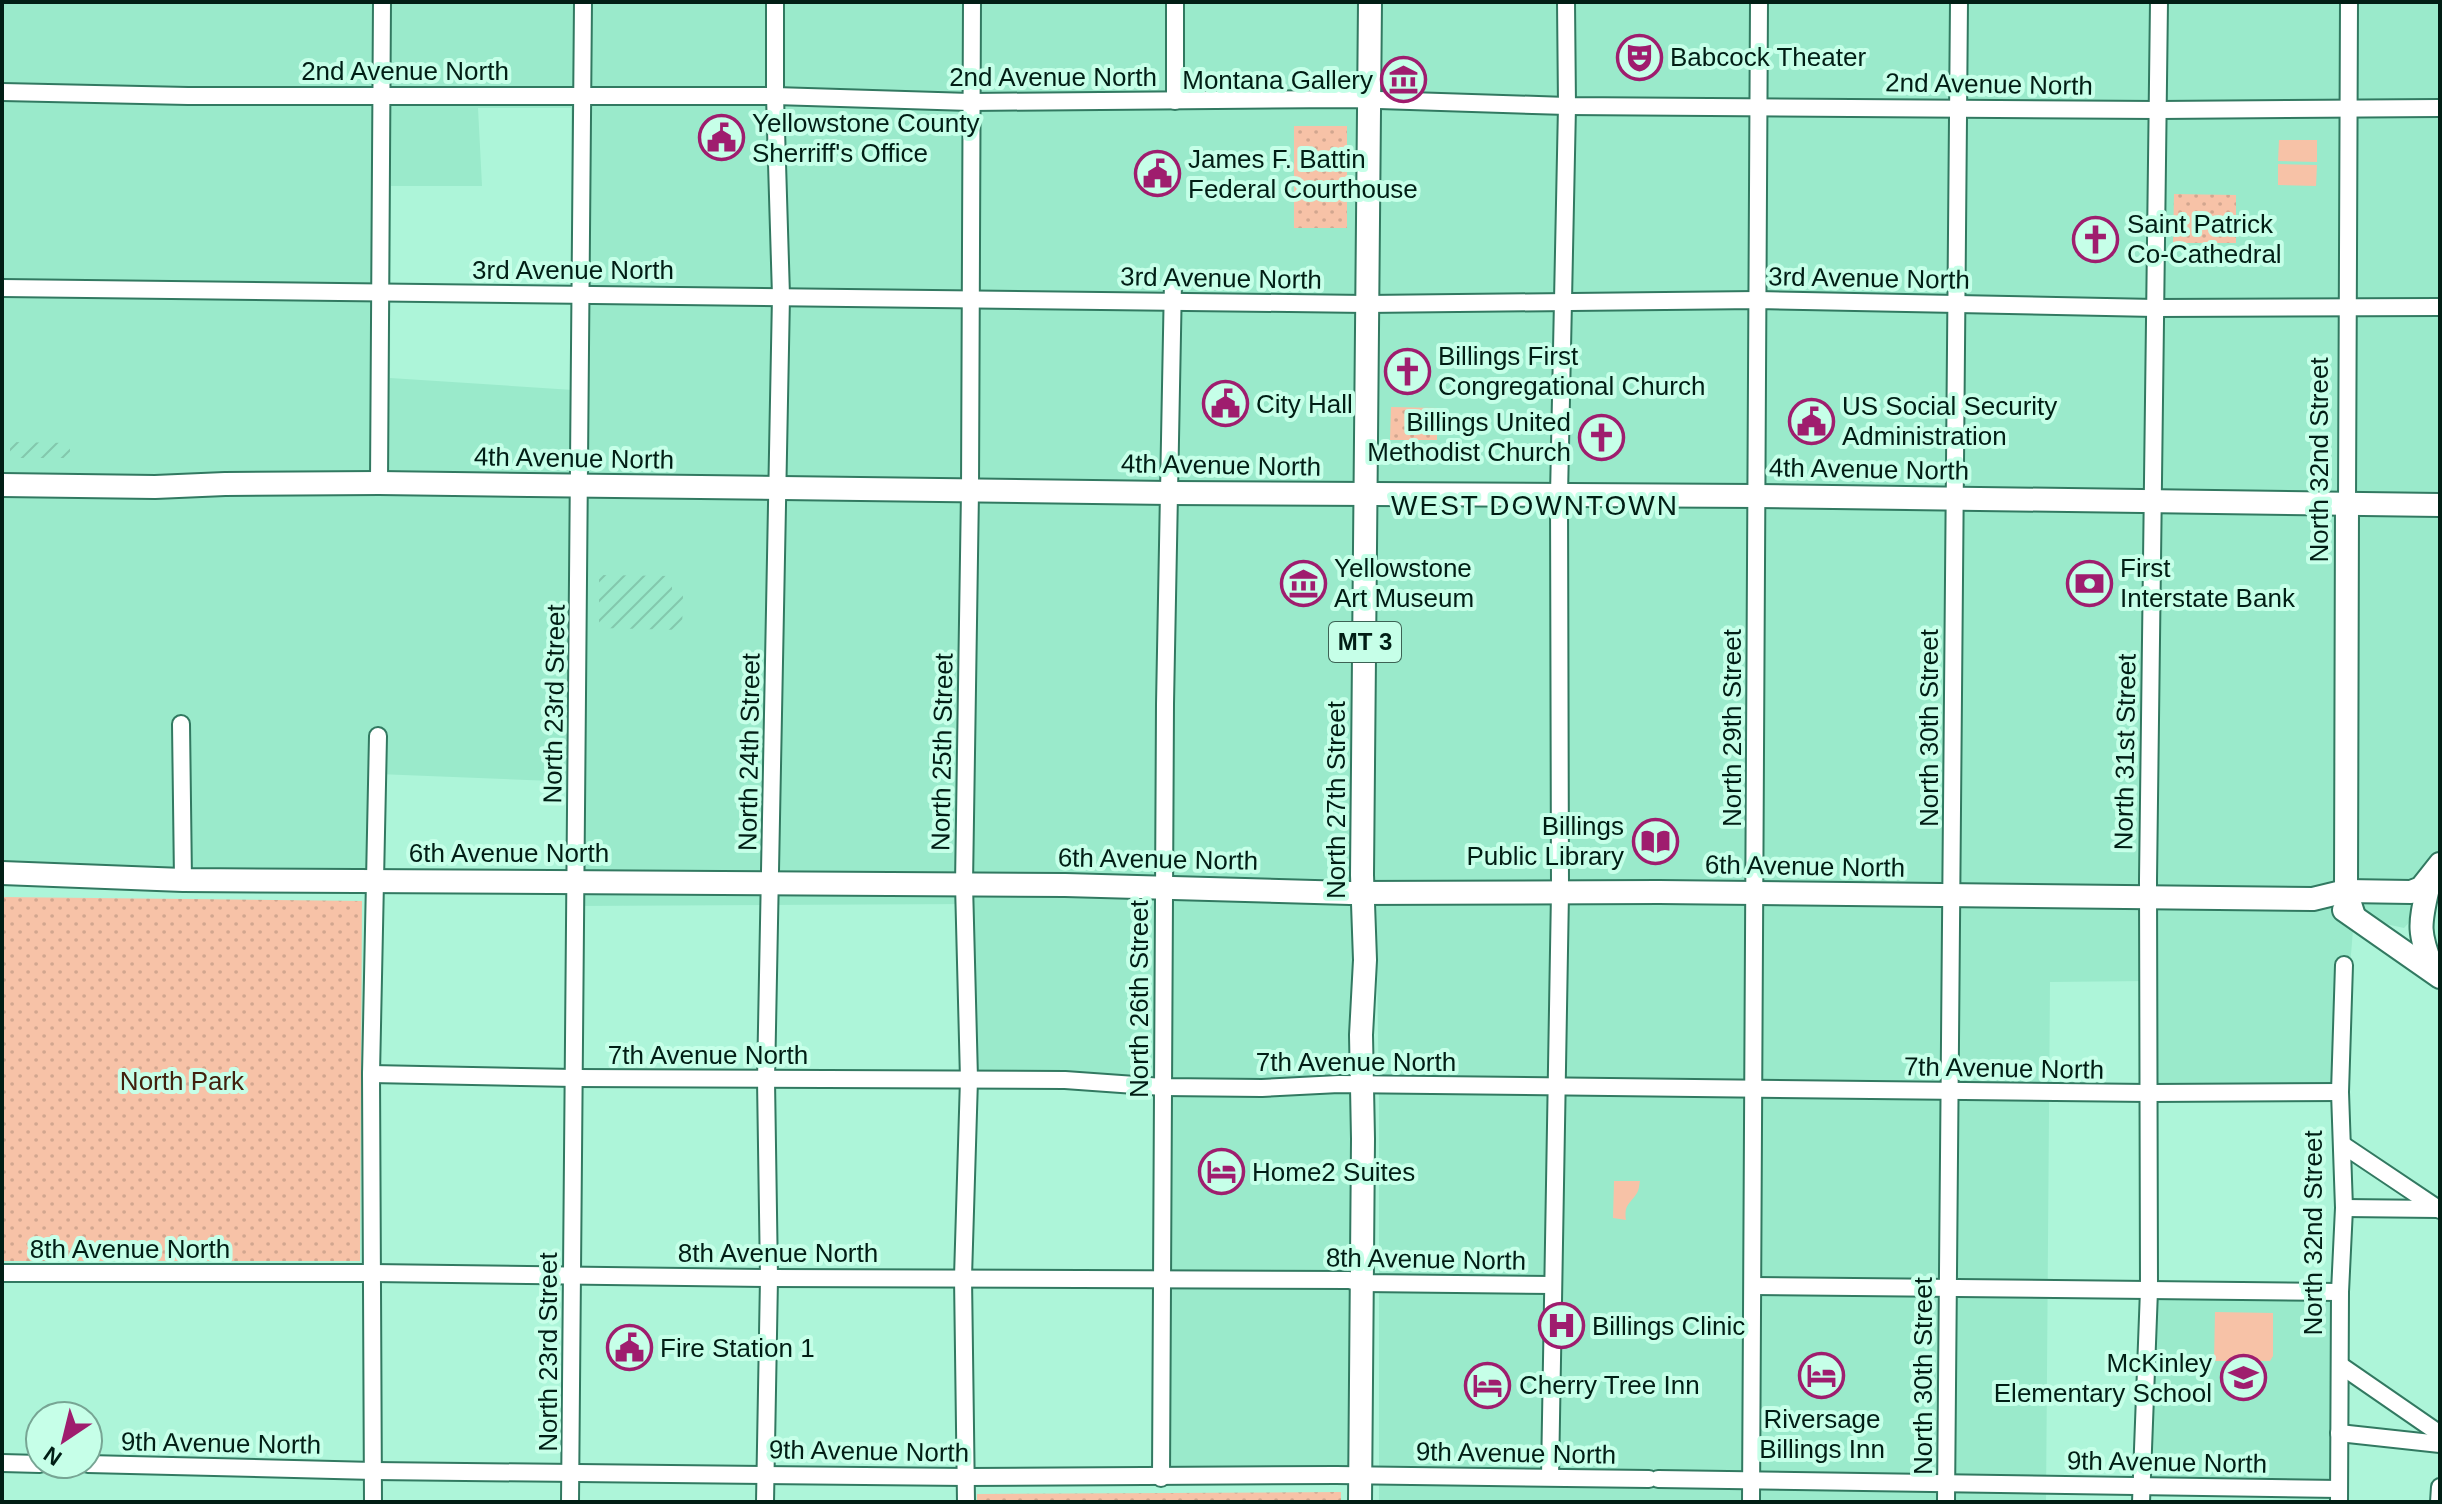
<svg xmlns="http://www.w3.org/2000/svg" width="2442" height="1504" viewBox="0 0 2442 1504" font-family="Arial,sans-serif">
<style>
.built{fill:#9aeacb;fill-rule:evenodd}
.industrial{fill:url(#industrial-furrows)}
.grass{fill:#f7c2a7}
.park{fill:url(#park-dots)}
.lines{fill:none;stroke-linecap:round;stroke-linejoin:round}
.minor-casing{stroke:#327961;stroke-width:20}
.major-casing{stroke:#327961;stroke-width:26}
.minor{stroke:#fff;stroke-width:16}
.major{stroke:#fff;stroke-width:22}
.labels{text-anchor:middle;stroke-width:8;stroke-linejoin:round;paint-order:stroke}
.shield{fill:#c6ffe8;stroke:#3c6254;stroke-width:2}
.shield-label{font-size:24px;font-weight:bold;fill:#011e15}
.poi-label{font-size:26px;fill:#011e15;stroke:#c6ffe8;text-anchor:start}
.street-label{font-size:26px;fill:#011e15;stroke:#c6ffe8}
.park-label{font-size:26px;fill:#42200d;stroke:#c6ffe8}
.neighbourhood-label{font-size:28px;letter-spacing:2px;fill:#011e15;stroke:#c6ffe8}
</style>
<defs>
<pattern id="industrial-furrows" width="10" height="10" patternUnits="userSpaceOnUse" patternTransform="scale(2)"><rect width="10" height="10" fill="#9aeacb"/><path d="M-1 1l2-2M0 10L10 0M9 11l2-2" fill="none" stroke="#83c8ad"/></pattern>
<pattern id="park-dots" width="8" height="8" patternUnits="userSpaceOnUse" patternTransform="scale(2)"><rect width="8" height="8" fill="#f7c2a7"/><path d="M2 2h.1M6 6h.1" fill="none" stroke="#d2a68f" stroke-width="1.8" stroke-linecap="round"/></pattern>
</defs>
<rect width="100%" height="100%" fill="#adf5d9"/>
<g class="built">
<path d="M2 2H2440V889L2404 928 2354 917 2340 1092 2149 1093 2148 981 2050 982 2046 1502H1946L1948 1255 1937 1502H1379V1104L1376 897 1363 893 1360 1476 1161 1478 1163 1087 969 1079 972 904 576 906 577 782 378 774 374 881 2 871ZM478 108H571L573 390 390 378 391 186H482ZM775 109H784L781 819 777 489Z"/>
<polygon points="2149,1290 2340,1292 2339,1489 2142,1486"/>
</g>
<g class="industrial">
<polygon points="10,442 70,443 70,458 10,458"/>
<polygon points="599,575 672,576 672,595 683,595 682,630 599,628"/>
</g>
<g class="grass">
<polygon points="2279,140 2317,140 2317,162 2278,161"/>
<polygon points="2278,164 2317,165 2316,186 2278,185"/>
<path d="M1614 1181H1640C1639 1185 1639 1190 1637 1193 1630 1204 1624 1204 1626 1220L1613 1218Z"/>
<polygon points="2215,1312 2273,1313 2273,1356 2270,1361 2214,1361"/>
</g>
<g class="park">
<rect x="1294" y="126" width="53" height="102"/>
<polygon points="2174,194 2236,195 2236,243 2173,243"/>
<polygon points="1391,407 1437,408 1437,440 1390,440"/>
<polygon points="2,897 362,901 360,1261 2,1261"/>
<polygon points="1341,1492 1341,1502 977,1502 977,1494"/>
</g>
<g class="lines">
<defs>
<g id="minor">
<polyline points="2,92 188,96 775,96 970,102 1348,99 1567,106 2158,110 2440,108"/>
<polyline points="1175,101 1175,2"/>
<polyline points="2,288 1366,304 1758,300 2155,308 2440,307"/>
<polyline points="379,483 382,2"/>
<polyline points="2347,503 2349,2"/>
<polyline points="181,724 183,880"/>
<polyline points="371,1074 574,1078 1065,1080 1163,1087 1262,1088 1339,1084 2149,1093 2340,1092"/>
<polyline points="2343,1145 2440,1210"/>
<polyline points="2344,1208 2438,1209"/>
<polyline points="2,1273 373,1273 769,1278 1349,1280 1362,1283 1553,1285"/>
<polyline points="1753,1286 2340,1292"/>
<polyline points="2340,1365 2440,1434"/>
<polyline points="2339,1433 2440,1444"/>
<polyline points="2,1463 40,1464"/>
<polyline points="88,1464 374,1471 966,1477 1336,1475 1649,1479"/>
<polyline points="1550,1477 1560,892 1559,495 1567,106 1566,2"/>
<polyline points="1161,1478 1165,704 1173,281"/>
<polyline points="1658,1479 2339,1489"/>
<polyline points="373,1502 371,1074 378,736"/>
<polyline points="570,1502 583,2"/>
<polyline points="765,1502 769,1278 766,1080 781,296 775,96 775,2"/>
<polyline points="966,1502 963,1277 969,1079 964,884 970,491 972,2"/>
<polyline points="1751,1502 1759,2"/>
<polyline points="1946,1502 1959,2"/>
<polyline points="2141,1502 2149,1290 2148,880 2159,2"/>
<polyline points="2339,1502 2340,1292 2344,1208 2340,1092 2344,965"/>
<polyline points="2439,1502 2440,1487"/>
</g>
<g id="major">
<polyline points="2,485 155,487 225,484 379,483 1170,493 1757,496 2440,505"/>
<polyline points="2347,503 2346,891 2354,916"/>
<polyline points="2,873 183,880 1065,885 1350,893 1659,892 2313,899 2346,891 2411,892 2421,888 2440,864"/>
<path d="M2430 879C2420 923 2416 929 2434 972"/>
<polyline points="2344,910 2440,977"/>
<polyline points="1360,1502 1363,1139 1361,1035 1365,960 1362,875 1370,2"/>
</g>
</defs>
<use href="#minor" class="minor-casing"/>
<use href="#major" class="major-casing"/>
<use href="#minor" class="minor"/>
<use href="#major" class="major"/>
</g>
<defs>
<symbol id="theatre-ring" viewBox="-11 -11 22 22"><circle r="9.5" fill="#c6ffe8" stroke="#9f1d6e" stroke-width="1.5"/><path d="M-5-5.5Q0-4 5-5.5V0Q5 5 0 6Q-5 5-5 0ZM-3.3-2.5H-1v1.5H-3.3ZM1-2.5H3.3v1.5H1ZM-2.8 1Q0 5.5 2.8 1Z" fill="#9f1d6e"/></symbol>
<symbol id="museum-ring" viewBox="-11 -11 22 22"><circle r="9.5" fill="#c6ffe8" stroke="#9f1d6e" stroke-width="1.5"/><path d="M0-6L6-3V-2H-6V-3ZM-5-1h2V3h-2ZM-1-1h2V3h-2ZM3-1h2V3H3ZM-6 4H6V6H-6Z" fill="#9f1d6e"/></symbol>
<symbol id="civic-ring" viewBox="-11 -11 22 22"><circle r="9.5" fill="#c6ffe8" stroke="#9f1d6e" stroke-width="1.5"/><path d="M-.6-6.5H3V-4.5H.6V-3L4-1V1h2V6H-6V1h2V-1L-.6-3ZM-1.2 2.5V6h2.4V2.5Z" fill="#9f1d6e"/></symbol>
<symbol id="church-ring" viewBox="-11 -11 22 22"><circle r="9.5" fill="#c6ffe8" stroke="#9f1d6e" stroke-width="1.5"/><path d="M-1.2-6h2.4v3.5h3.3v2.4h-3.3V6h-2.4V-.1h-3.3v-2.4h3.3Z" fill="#9f1d6e"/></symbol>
<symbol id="bank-ring" viewBox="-11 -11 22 22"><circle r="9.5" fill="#c6ffe8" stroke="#9f1d6e" stroke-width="1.5"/><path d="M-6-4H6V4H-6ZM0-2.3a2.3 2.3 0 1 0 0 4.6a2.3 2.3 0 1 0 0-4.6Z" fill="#9f1d6e"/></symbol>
<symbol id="library-ring" viewBox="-11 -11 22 22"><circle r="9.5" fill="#c6ffe8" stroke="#9f1d6e" stroke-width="1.5"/><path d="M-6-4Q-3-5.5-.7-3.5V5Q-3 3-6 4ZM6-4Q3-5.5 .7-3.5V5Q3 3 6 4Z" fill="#9f1d6e"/></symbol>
<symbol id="hotel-ring" viewBox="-11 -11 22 22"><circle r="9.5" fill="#c6ffe8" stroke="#9f1d6e" stroke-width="1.5"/><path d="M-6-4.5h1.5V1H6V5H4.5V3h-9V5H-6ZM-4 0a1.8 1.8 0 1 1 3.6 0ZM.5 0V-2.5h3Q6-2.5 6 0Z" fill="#9f1d6e"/></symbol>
<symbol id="hospital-ring" viewBox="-11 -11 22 22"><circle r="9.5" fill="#c6ffe8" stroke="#9f1d6e" stroke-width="1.5"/><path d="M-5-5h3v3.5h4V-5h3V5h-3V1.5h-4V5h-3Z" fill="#9f1d6e"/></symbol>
<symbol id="school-ring" viewBox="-11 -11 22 22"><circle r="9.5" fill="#c6ffe8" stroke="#9f1d6e" stroke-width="1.5"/><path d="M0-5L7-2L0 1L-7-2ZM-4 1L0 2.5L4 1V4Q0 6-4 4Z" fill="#9f1d6e"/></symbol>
</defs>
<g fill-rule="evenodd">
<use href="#theatre-ring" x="1614" y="32" width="51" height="51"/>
<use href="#museum-ring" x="1378" y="54" width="51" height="51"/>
<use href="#civic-ring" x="696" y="112" width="51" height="51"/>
<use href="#civic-ring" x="1132" y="148" width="51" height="51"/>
<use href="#church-ring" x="2070" y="214" width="51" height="51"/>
<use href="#church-ring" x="1382" y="346" width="51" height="51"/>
<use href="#civic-ring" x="1200" y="378" width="51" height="51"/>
<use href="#civic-ring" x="1786" y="396" width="51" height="51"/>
<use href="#church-ring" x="1576" y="412" width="51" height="51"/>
<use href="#museum-ring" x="1278" y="558" width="51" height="51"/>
<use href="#bank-ring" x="2064" y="558" width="51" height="51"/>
<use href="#library-ring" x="1630" y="816" width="51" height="51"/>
<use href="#hotel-ring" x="1196" y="1146" width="51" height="51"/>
<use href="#hospital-ring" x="1536" y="1300" width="51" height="51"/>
<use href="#civic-ring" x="604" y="1322" width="51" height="51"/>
<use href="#hotel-ring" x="1796" y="1350" width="51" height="51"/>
<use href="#school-ring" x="2218" y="1352" width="51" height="51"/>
<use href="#hotel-ring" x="1462" y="1360" width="51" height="51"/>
</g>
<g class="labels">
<rect class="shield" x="1329" y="622" width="72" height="40" rx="6"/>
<g class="shield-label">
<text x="1365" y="650">MT 3</text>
</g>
<g class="poi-label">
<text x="1670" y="66">Babcock Theater</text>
<text x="1373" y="89" text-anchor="end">Montana Gallery</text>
<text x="752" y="132">Yellowstone County<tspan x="752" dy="30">Sherriff's Office</tspan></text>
<text x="1188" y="168">James F. Battin<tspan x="1188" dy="30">Federal Courthouse</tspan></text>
<text x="2127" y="233">Saint Patrick<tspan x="2127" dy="30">Co-Cathedral</tspan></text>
<text x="1438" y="365">Billings First<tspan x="1438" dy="30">Congregational Church</tspan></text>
<text x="1256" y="413">City Hall</text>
<text x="1842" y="415">US Social Security<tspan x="1842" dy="30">Administration</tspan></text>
<text x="1571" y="431" text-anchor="end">Billings United<tspan x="1571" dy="30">Methodist Church</tspan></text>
<text x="1334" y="577">Yellowstone<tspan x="1334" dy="30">Art Museum</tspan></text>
<text x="2120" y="577">First<tspan x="2120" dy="30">Interstate Bank</tspan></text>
<text x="1624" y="835" text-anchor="end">Billings<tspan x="1624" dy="30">Public Library</tspan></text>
<text x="1252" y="1181">Home2 Suites</text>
<text x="1592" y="1335">Billings Clinic</text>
<text x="660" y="1357">Fire Station 1</text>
<text x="2212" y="1372" text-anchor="end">McKinley<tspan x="2212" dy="30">Elementary School</tspan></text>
<text x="1519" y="1394">Cherry Tree Inn</text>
<text x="1822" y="1428" text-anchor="middle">Riversage<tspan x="1822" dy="30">Billings Inn</tspan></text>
</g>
<g class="street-label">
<text x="405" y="80">2nd Avenue North</text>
<text x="1053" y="86">2nd Avenue North</text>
<text transform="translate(1989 84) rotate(1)" y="9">2nd Avenue North</text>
<text x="573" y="279">3rd Avenue North</text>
<text transform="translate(1221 278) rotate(1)" y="9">3rd Avenue North</text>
<text transform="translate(1869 278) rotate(1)" y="9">3rd Avenue North</text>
<text transform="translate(574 458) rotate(1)" y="9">4th Avenue North</text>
<text transform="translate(2319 460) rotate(-90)" y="9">North 32nd Street</text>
<text transform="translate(1221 465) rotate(1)" y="9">4th Avenue North</text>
<text transform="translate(1869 469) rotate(1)" y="9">4th Avenue North</text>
<text transform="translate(554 704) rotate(-89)" y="9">North 23rd Street</text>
<text transform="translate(1732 728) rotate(-90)" y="9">North 29th Street</text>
<text transform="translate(1929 728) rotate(-90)" y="9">North 30th Street</text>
<text transform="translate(749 752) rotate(-89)" y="9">North 24th Street</text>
<text transform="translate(942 752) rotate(-89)" y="9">North 25th Street</text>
<text transform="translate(2125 752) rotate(-89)" y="9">North 31st Street</text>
<text transform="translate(1336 800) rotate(-90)" y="9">North 27th Street</text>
<text x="509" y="862">6th Avenue North</text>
<text transform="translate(1158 859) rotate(1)" y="9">6th Avenue North</text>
<text transform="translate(1805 866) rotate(1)" y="9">6th Avenue North</text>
<text transform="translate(1139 999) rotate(-90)" y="9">North 26th Street</text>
<text x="708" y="1064">7th Avenue North</text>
<text x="1356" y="1071">7th Avenue North</text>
<text transform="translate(2004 1068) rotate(1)" y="9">7th Avenue North</text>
<text transform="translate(2313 1233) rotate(-90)" y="9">North 32nd Street</text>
<text x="130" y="1258">8th Avenue North</text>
<text x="778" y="1262">8th Avenue North</text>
<text transform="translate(1426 1259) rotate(1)" y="9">8th Avenue North</text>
<text transform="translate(548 1352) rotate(-90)" y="9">North 23rd Street</text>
<text transform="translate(1923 1376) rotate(-90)" y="9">North 30th Street</text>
<text transform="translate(221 1443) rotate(1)" y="9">9th Avenue North</text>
<text transform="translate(869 1451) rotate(1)" y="9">9th Avenue North</text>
<text transform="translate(1516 1453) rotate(1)" y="9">9th Avenue North</text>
<text transform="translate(2167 1462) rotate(1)" y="9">9th Avenue North</text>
</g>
<g class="park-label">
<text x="182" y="1090">North Park</text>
</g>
<g class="neighbourhood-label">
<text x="1535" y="515">WEST DOWNTOWN</text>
</g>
</g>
<rect width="2442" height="1504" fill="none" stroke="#011e15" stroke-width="8"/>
<g transform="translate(64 1440) rotate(215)"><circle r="38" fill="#c6ffe8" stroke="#77a594" stroke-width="2"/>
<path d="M0-6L14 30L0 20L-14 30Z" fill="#9f1d6e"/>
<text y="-12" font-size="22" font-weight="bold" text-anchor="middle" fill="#011e15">N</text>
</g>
</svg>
